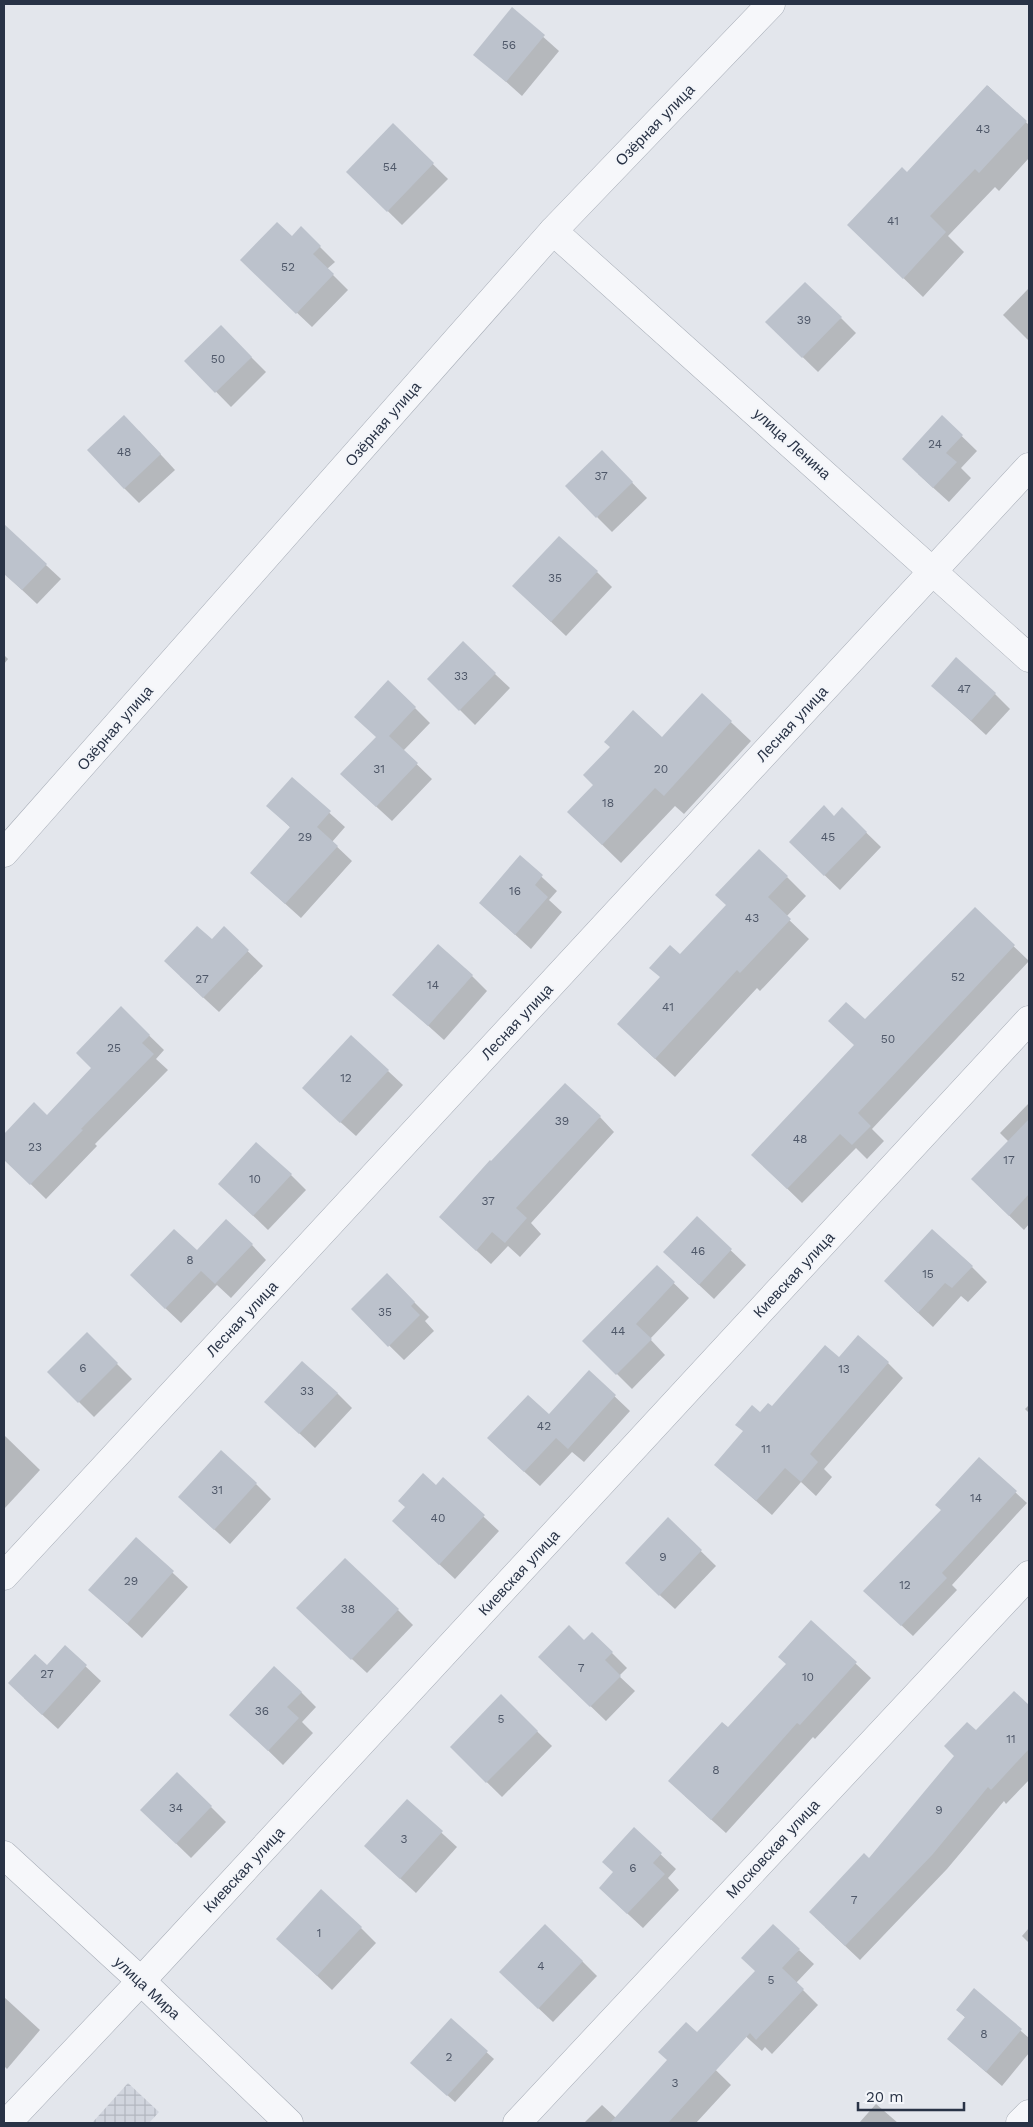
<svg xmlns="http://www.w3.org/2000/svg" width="1033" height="2127" viewBox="0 0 1033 2127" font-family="'Work Sans',sans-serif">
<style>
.industrial{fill:url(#industrial-grid)}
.shadow{fill:#0003}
.building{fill:#bcc2cc}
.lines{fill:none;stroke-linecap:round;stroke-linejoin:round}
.street-casing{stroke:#a7adb7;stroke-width:29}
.street{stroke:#f6f7fa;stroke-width:28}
.labels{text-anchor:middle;stroke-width:4;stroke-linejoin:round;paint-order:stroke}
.number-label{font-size:12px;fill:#4e5768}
.street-label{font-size:15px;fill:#293346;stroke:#f3f5f9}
</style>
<defs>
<pattern id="industrial-grid" width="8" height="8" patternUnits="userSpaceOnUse" patternTransform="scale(1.25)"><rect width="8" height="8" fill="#d1d5de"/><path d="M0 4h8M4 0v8" fill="none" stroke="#b3b7c0"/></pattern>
</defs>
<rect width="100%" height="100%" fill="#e3e6ec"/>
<polygon class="industrial" points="128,2083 159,2112 149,2123 92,2123"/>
<g class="shadow">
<polygon points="512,9 559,51 522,96 475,54"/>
<polygon points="988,86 1029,125 1029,158 999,191 995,187 948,236 964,252 923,297 868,244 907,174"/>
<polygon points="393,125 448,179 402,225 348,172"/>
<polygon points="301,228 335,262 327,269 348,290 312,327 257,275"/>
<polygon points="1029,288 1029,341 1003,315"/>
<polygon points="841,318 856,333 818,372 782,337"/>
<polygon points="221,327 266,372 231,407 186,361"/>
<polygon points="942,417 977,451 961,468 971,478 949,502 918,474"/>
<polygon points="139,431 175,470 139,503 124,488"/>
<polygon points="617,467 647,498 612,532 597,517"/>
<polygon points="4,526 61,579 37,604 4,573"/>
<polygon points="597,572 612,587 566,636 528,600"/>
<polygon points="4,655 8,659 4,664"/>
<polygon points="495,674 510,688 475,725 429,679"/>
<polygon points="995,694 1010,709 986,735 948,700"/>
<polygon points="702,695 751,741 684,814 675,806 621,863 588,831 662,738"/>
<polygon points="415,708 430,723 403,751 432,779 392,821 357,789 377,737"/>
<polygon points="292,779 345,827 332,842 352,861 301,918 251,873 291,828 268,806"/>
<polygon points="842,809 881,847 840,890 790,842 834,817"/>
<polygon points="520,857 557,891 549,900 562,912 531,949 480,903"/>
<polygon points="787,877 806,896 786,917 809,939 760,991 757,988 675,1077 638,1043 680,956"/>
<polygon points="975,909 1029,961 872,1129 884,1141 867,1159 856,1148 802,1203 767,1169 855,1046 865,1021"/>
<polygon points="224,928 263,966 219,1012 180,976"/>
<polygon points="472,976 487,991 444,1040 394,995"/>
<polygon points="121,1008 164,1050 156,1059 168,1070 95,1144 97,1146 46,1199 4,1158 4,1136 34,1104 47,1117 93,1068"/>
<polygon points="388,1071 403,1085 356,1136 319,1103"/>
<polygon points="1029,1103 1029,1224 1024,1230 987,1194 1009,1142 1000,1133"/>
<polygon points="600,1117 614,1132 531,1223 541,1234 520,1257 508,1246 491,1264 440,1217"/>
<polygon points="291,1175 306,1190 268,1230 220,1184"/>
<polygon points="697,1218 746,1265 714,1299 680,1267"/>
<polygon points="252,1245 266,1260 231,1298 217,1285 181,1323 146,1290 197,1252"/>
<polygon points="657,1267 689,1298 650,1339 665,1355 632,1389 584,1341"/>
<polygon points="972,1267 987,1282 968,1302 961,1296 933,1327 900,1296"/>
<polygon points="387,1275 429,1317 425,1321 434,1331 404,1360 352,1309"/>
<polygon points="87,1334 132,1379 94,1417 49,1372"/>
<polygon points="839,1359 888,1363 903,1378 824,1469 832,1477 816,1496 801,1482 772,1515 731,1479 744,1432 760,1414 772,1408"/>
<polygon points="589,1372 630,1411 584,1462 572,1452 540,1486 504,1453 549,1416"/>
<polygon points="337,1393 352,1408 315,1448 266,1402"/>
<polygon points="1029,1405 1029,1413 1025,1409"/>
<polygon points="4,1435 40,1470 4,1509"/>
<polygon points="979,1459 1027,1503 952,1585 957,1590 913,1636 876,1602"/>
<polygon points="443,1479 499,1531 455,1579 409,1536 407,1508 436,1487"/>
<polygon points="256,1484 271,1499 230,1544 194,1511"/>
<polygon points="668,1519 716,1566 675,1609 641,1578"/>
<polygon points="136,1539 188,1587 142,1638 90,1590"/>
<polygon points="398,1610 413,1625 367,1673 313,1623"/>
<polygon points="811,1622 871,1678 815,1739 813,1737 726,1833 685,1796 728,1729 787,1664"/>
<polygon points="592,1633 627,1668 619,1676 635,1691 606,1721 555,1672"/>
<polygon points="65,1647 101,1681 58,1729 24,1698"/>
<polygon points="301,1692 316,1707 302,1722 313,1733 283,1765 246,1729"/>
<polygon points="1014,1693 1029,1707 1029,1780 1006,1804 1004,1801 947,1869 860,1960 825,1927 869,1860 977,1732"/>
<polygon points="501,1696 552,1746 502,1797 451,1747"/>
<polygon points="407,1801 457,1847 416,1893 381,1861"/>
<polygon points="211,1807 226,1822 191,1858 157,1825"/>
<polygon points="634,1829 676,1869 668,1878 679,1890 643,1928 616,1903 614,1873"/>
<polygon points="361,1928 376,1943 332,1990 278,1939"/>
<polygon points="1029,1928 1029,1943 1022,1936"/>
<polygon points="799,1950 814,1964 796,1983 818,2005 772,2054 765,2047 762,2051 719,2012"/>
<polygon points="582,1961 597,1976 553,2022 516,1987"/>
<polygon points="974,1990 1029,2038 1029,2053 1002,2086 948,2039 966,2018 957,2010"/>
<polygon points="4,1997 40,2030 7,2069 4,2066"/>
<polygon points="451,2020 494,2059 455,2102 419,2070"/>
<polygon points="677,2032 731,2085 696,2123 584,2123 602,2105 616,2118 668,2061"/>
<polygon points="876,2104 898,2123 859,2123"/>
</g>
<g class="building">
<polygon points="512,7 545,35 506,82 473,55"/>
<polygon points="987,85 1027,121 979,173 975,169 930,216 946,232 903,279 847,225 902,167 907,172"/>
<polygon points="393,123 434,163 387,212 346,172"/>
<polygon points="277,222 292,236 301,226 321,246 313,254 334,274 296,314 240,260"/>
<polygon points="805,282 842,317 802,358 765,322"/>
<polygon points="221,325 252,357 215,393 184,361"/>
<polygon points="124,415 161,454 124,489 87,450"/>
<polygon points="942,415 963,435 946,453 957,462 933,488 902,459"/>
<polygon points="602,450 633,482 596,518 565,486"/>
<polygon points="4,524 47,564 22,590 4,574"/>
<polygon points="559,536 598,571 551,622 512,586"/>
<polygon points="463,641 496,673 459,711 427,679"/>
<polygon points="956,657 996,693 971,721 931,686"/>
<polygon points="388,680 416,707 389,736 418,763 376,807 340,774 376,737 354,717"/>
<polygon points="702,693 732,721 664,796 655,788 602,845 567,812 593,785 583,775 610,747 604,742 633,710 662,737"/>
<polygon points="292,777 331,811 317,827 338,846 285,904 250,873 290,827 266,806"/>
<polygon points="824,805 834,816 842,807 867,832 824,876 789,842"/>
<polygon points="759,849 788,876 768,897 791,919 740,973 737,970 655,1059 617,1024 660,977 649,968 670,945 680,954 726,905 715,895"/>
<polygon points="520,855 543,875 535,885 548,897 515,935 479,903"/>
<polygon points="975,907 1015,945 858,1113 871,1126 852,1145 840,1134 787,1189 751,1155 854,1045 828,1021 846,1002 865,1019"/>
<polygon points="197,926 212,939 224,926 249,950 203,998 164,961"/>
<polygon points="438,944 473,975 428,1026 392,995"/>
<polygon points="121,1006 150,1035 142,1043 154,1054 81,1129 83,1130 30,1185 4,1160 4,1134 34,1102 47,1115 91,1068 76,1053"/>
<polygon points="351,1035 389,1070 340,1123 302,1088"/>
<polygon points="565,1083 601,1116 516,1208 527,1218 505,1243 492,1232 476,1251 439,1217 490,1160 491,1161"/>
<polygon points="1029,1119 1029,1194 1009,1216 971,1179"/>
<polygon points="256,1142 292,1174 253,1216 218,1184"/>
<polygon points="697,1216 732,1249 699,1285 663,1252"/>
<polygon points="226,1219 253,1244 215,1284 201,1271 165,1309 130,1275 174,1229 197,1250"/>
<polygon points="932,1229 973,1266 952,1288 945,1283 918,1313 884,1281"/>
<polygon points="657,1265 675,1282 636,1324 652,1339 616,1375 582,1341"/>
<polygon points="387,1273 415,1302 411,1306 420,1315 388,1347 351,1309"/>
<polygon points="87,1332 118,1363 78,1403 47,1372"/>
<polygon points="858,1335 889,1362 810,1454 818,1462 801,1482 785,1468 756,1501 714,1465 743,1431 735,1425 752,1405 760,1412 768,1403 772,1406 825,1345 839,1357"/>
<polygon points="302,1361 338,1393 299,1434 264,1402"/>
<polygon points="589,1370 616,1395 568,1449 556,1438 524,1472 487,1438 528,1395 549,1414"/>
<polygon points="221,1450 257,1483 214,1530 178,1497"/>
<polygon points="979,1457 1017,1491 942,1573 947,1578 901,1626 863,1591 941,1510 935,1505"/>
<polygon points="423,1473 436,1485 443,1477 485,1515 439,1565 392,1521 405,1507 398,1501"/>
<polygon points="668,1517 702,1550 659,1596 625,1563"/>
<polygon points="136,1537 174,1571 127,1624 88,1590"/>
<polygon points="345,1558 399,1609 351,1660 296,1608"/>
<polygon points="811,1620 857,1662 800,1725 797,1723 711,1820 668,1781 722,1722 728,1727 786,1664 778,1657"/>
<polygon points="569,1625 584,1640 592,1632 613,1652 605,1660 621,1676 590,1707 538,1657"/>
<polygon points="65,1645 87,1665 42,1715 8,1683 35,1654 47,1665"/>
<polygon points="274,1666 302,1692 287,1707 299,1718 268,1751 229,1715"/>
<polygon points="1014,1691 1029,1705 1029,1749 991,1790 988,1787 933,1854 845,1946 809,1912 864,1853 869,1858 954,1756 944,1746 967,1722 976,1730"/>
<polygon points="501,1694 538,1731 486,1783 450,1747"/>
<polygon points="177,1772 212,1806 176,1844 140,1810"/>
<polygon points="407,1799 443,1831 400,1879 364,1846"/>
<polygon points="634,1827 662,1853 653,1863 665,1874 627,1914 599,1888 613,1872 602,1862"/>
<polygon points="321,1889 362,1927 317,1976 276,1939"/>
<polygon points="545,1924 583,1961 538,2009 499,1972"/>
<polygon points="773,1924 800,1949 782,1968 804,1989 756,2040 750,2033 668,2123 610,2123 667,2060 658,2052 686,2022 697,2032 755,1971 741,1958"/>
<polygon points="974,1988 1022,2029 986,2072 947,2039 965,2017 956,2010"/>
<polygon points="451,2018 488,2051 447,2096 410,2063"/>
</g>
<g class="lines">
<defs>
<g id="street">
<polyline points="553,231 1029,658"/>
<polyline points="4,853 553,231 771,4"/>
<polyline points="4,1576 1029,467"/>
<polyline points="4,1855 141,1981 289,2123"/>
<polyline points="7,2123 141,1981 1029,1020"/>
<polyline points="517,2123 1029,1575"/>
<polyline points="1020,2123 1029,2114"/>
</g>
</defs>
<use href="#street" class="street-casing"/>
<use href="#street" class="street"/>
</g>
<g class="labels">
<g class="number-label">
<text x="509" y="49">56</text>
<text x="983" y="133">43</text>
<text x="390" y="171">54</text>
<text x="893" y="225">41</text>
<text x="288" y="271">52</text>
<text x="804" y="324">39</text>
<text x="218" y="363">50</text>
<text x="935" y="448">24</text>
<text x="124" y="456">48</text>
<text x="601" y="480">37</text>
<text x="555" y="582">35</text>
<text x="461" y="680">33</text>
<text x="964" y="693">47</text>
<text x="379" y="773">31</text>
<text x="661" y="773">20</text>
<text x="608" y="807">18</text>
<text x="305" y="841">29</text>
<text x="828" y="841">45</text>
<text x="515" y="895">16</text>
<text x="752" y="922">43</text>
<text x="958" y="981">52</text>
<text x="202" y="983">27</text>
<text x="433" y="989">14</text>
<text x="668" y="1011">41</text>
<text x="888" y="1043">50</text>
<text x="114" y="1052">25</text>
<text x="346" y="1082">12</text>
<text x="562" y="1125">39</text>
<text x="800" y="1143">48</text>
<text x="35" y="1151">23</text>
<text x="1009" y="1164">17</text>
<text x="255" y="1183">10</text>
<text x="488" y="1205">37</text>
<text x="698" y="1255">46</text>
<text x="190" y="1264">8</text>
<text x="928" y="1278">15</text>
<text x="385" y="1316">35</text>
<text x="618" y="1335">44</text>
<text x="83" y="1372">6</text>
<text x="844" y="1373">13</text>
<text x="307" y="1395">33</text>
<text x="544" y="1430">42</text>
<text x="766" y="1453">11</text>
<text x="217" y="1494">31</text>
<text x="976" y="1502">14</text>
<text x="438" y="1522">40</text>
<text x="663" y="1561">9</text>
<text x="131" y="1585">29</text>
<text x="905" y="1589">12</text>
<text x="348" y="1613">38</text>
<text x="581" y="1672">7</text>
<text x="47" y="1678">27</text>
<text x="808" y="1681">10</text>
<text x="262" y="1715">36</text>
<text x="501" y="1723">5</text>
<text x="1011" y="1743">11</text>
<text x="716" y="1774">8</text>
<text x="176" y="1812">34</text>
<text x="939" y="1814">9</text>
<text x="404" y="1843">3</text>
<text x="633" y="1872">6</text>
<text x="854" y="1904">7</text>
<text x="319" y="1937">1</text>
<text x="541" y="1970">4</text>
<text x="771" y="1984">5</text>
<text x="984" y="2038">8</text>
<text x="449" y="2061">2</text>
<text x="675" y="2087">3</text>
</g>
<g class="street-label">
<text transform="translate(655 125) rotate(-46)" y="5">Озёрная улица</text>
<text transform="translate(383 424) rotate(-49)" y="5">Озёрная улица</text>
<text transform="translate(792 444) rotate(42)" y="5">улица Ленина</text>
<text transform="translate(792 724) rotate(-47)" y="5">Лесная улица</text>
<text transform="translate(115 728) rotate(-49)" y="5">Озёрная улица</text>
<text transform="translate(517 1022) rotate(-47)" y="5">Лесная улица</text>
<text transform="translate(794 1275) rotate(-47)" y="5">Киевская улица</text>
<text transform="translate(242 1319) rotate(-47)" y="5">Лесная улица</text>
<text transform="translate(519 1573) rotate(-47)" y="5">Киевская улица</text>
<text transform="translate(773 1849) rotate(-47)" y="5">Московская улица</text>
<text transform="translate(244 1870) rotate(-47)" y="5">Киевская улица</text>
<text transform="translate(147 1988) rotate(43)" y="5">улица Мира</text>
</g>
</g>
<rect width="1033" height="2127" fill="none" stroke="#293346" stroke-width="10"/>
<path d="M858 2102v8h106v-8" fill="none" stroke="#293346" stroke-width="2.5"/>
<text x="866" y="2102" font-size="15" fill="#293346" stroke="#f3f5f9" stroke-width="4" paint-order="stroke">20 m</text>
</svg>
